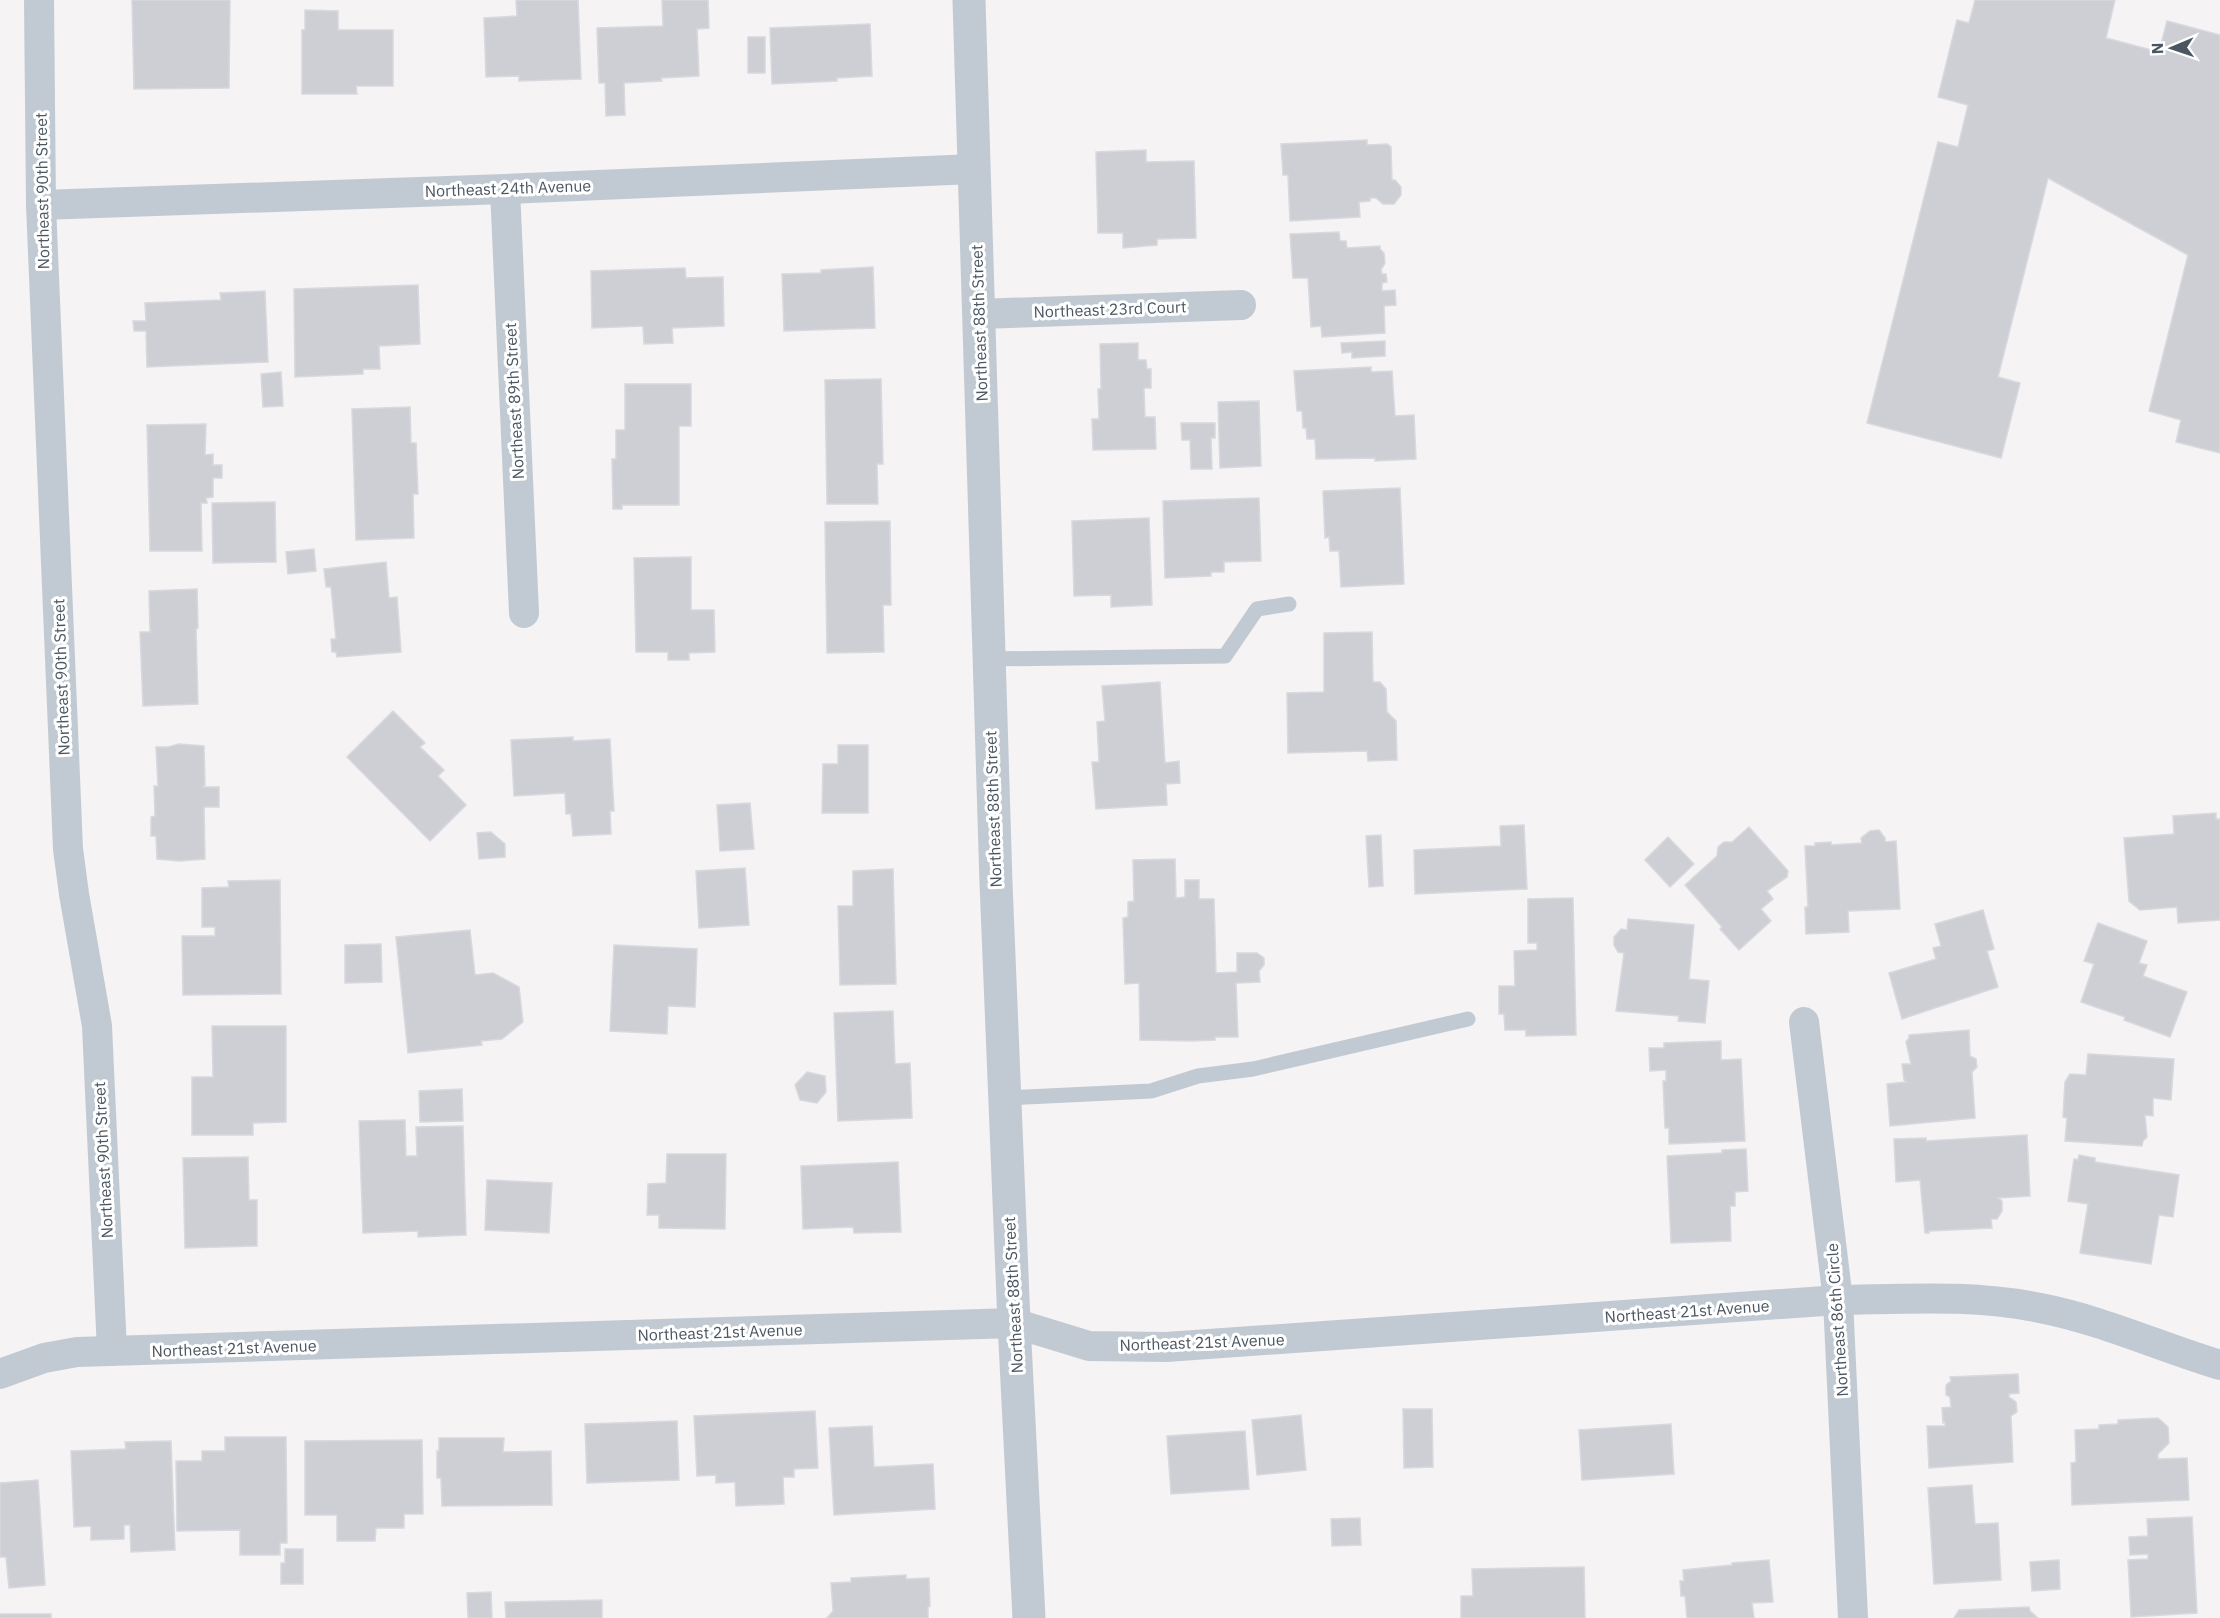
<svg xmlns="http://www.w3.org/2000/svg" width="2220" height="1618" viewBox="0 0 2220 1618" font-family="'IBM Plex Sans',sans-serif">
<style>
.building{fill:#cdcfd5;stroke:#d7d9de;stroke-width:1.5}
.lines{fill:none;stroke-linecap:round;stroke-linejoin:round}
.service{stroke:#c1cad2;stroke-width:15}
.minor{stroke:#c1cad2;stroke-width:30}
.tertiary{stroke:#c1cad2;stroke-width:33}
.labels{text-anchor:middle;stroke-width:6;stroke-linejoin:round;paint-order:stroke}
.street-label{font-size:16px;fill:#4a5661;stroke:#fff}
</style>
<rect width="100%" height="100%" fill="#f5f3f3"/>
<g class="building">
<polygon points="132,0 230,0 229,88 134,89"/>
<polygon points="516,0 578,0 581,79 519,81 519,76 486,77 484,18 517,16"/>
<polygon points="662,0 708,0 709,28 697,29 699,76 661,78 662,81 624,83 625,115 606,116 605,83 599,83 597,28 663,26"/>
<polygon points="1975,0 2115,0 2106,38 2159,52 2167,21 2220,35 2220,453 2176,442 2181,420 2149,411 2188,255 2048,178 1998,377 2020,383 2001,458 1867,423 1938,142 1958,147 1968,105 1938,97 1957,20 1969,23"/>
<polygon points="305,10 338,11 338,30 393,30 393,86 356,86 357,94 302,94 302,30 305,30"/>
<polygon points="870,24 872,76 837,78 837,81 772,84 770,28"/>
<rect x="748" y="37" width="17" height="36"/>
<polygon points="1367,140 1367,145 1387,144 1391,147 1392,180 1395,180 1401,187 1401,195 1394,204 1383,204 1376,198 1370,198 1370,201 1359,202 1360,217 1290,221 1288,175 1283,175 1281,144"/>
<polygon points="1146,150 1146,162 1194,161 1196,238 1157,239 1157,245 1123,248 1123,233 1098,233 1096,152"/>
<polygon points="1339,232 1340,241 1346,241 1347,248 1380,246 1380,249 1384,253 1385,263 1381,270 1382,274 1386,274 1387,282 1382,283 1382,291 1395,290 1396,305 1384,306 1385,333 1322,337 1321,326 1311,327 1308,278 1293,278 1290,234"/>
<polygon points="873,267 875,328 784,331 782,274 821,273 821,270"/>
<polygon points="685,268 686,278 723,277 724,326 672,328 673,343 644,344 643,326 592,328 591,271"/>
<polygon points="418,285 420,344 379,346 380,369 363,369 363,374 295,377 294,289"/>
<polygon points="265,291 268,362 147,367 146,331 134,331 133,321 146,321 145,303 221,300 220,293"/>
<polygon points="1385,341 1385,356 1352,358 1352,352 1342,353 1341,343"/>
<polygon points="1138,343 1138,360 1146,360 1147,369 1151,369 1151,388 1144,388 1145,417 1155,417 1156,449 1093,450 1092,419 1099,419 1098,389 1101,389 1100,344"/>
<polygon points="1371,367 1371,372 1392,371 1395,416 1414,415 1416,459 1375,461 1375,458 1316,459 1315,439 1307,439 1306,428 1303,428 1302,411 1297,411 1294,371"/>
<polygon points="281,372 283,406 263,407 261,374"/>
<polygon points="881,379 883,464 877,464 878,504 827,504 825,380"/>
<polygon points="625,384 691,384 691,426 679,426 679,505 622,505 622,509 613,509 612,459 616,459 616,430 625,430"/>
<polygon points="1259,401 1261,466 1220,468 1218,402"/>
<polygon points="410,407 411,443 416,443 418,494 413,494 414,538 356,540 352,409"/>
<polygon points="1181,423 1215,423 1215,438 1211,438 1212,469 1191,469 1190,440 1182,440"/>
<polygon points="206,424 205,455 213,454 213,465 222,465 222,478 213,478 213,497 206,498 207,503 201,503 202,551 150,551 147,425"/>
<polygon points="1400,488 1404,584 1341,587 1339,551 1330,551 1329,537 1325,538 1323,491"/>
<polygon points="1259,498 1261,561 1224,562 1224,572 1211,572 1211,576 1165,578 1163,501"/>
<polygon points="275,502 276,562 213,563 212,503"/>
<polygon points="1149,518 1152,605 1111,607 1111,595 1074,596 1072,521"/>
<polygon points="890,521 891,605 883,605 884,652 827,653 825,522"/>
<polygon points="314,549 316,571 288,574 286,552"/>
<polygon points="691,557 691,610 714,610 715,652 689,653 689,660 668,660 668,652 636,652 634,558"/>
<polygon points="386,562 389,598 397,597 401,652 337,657 336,652 332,652 331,639 336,639 331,587 326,587 324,569"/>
<polygon points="197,589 198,628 196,629 198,704 143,706 140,632 150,632 149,591"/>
<polygon points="1372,632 1373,682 1380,682 1386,689 1387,712 1396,721 1397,760 1368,761 1367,751 1288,753 1287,693 1324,692 1324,633"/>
<polygon points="1160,682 1165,763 1179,761 1180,783 1166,784 1167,805 1096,809 1092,762 1099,762 1097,722 1105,721 1102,686"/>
<polygon points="393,711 425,743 420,747 444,770 438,776 466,805 430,841 347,757"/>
<polygon points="573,737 573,741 610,739 614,811 610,811 611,834 573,836 571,814 566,814 565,793 514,796 511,740"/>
<polygon points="179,744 204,746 205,785 203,787 219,787 219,807 204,807 205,859 179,861 157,859 156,836 151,836 151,817 155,816 154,786 158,786 156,747 168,747"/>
<polygon points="838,745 868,745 868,813 822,813 823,764 838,764"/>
<polygon points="750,803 754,849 720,851 717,805"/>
<polygon points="2216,813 2216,819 2220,819 2220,920 2178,923 2177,907 2140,910 2129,901 2124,838 2174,834 2173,816"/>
<polygon points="1524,825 1527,889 1415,894 1414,850 1501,846 1500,826"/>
<polygon points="1749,827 1788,871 1787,877 1767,891 1773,899 1761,909 1771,921 1739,950 1720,929 1722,927 1685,885 1717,856 1718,847 1724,842 1732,842"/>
<polygon points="1879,830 1885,838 1885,842 1896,841 1900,909 1848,911 1849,932 1806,934 1805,907 1808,907 1805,846 1815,846 1815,843 1831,842 1831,845 1862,843 1861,838 1870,831"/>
<polygon points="491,832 505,844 505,857 479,859 477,833"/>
<polygon points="1381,835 1383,886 1369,887 1366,836"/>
<polygon points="1668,837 1694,864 1670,887 1645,860"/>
<polygon points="1175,859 1176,898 1185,897 1185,880 1199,880 1199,899 1214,899 1216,973 1237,972 1237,953 1257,953 1264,958 1264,965 1259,971 1260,982 1236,983 1238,1037 1215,1037 1215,1040 1191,1041 1140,1040 1139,983 1125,984 1123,918 1128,917 1128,902 1134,901 1133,860"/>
<polygon points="745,868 749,925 699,928 696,871"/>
<polygon points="893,869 896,984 840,985 838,906 853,906 853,871"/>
<polygon points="280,880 281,994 183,995 182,936 215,936 215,927 202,927 202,888 229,887 228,881"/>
<polygon points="1573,898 1576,1035 1526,1036 1526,1030 1505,1030 1504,1014 1499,1014 1499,986 1515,986 1514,951 1537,950 1537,943 1528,943 1528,899"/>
<polygon points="1983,910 1994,949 1987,951 1998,987 1902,1019 1889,973 1936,959 1933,948 1941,946 1935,924"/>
<polygon points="1628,919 1694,925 1689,979 1709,981 1705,1023 1678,1021 1679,1016 1616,1011 1624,953 1618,952 1614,945 1614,937 1621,929 1627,930"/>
<polygon points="2098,923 2147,941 2139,963 2147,965 2143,976 2187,992 2170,1037 2124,1020 2125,1017 2081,1002 2094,964 2084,961"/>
<polygon points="470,930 475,975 493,973 519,987 523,1022 502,1039 481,1041 482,1045 408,1053 396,937"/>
<polygon points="381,944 382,982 345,983 345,945"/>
<polygon points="614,945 697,949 695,1007 668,1006 667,1034 610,1031"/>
<polygon points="893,1011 895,1064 910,1063 912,1118 838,1121 834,1013"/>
<polygon points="212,1026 286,1026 286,1122 253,1123 253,1135 192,1135 192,1077 213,1077"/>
<polygon points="1969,1030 1970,1056 1976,1059 1977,1067 1972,1072 1975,1118 1890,1126 1887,1084 1906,1082 1904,1080 1902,1064 1911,1064 1906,1042 1909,1038 1909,1035"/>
<polygon points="1721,1041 1721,1060 1741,1059 1745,1141 1669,1144 1669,1128 1665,1128 1663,1081 1666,1081 1666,1070 1650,1071 1649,1048 1664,1048 1664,1043"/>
<polygon points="2088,1054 2174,1059 2171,1100 2153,1098 2153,1116 2145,1115 2147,1137 2143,1141 2142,1146 2065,1141 2067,1118 2063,1117 2065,1082 2070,1074 2086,1075"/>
<polygon points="807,1072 825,1076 826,1092 817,1103 800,1100 795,1085"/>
<polygon points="462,1089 463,1121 420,1122 419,1091"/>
<polygon points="405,1120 406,1156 417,1156 416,1127 463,1126 466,1235 418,1237 418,1231 363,1233 359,1121"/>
<polygon points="2027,1135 2030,1196 1998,1198 2002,1201 2002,1211 1997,1219 1991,1219 1992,1228 1929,1231 1929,1233 1925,1233 1920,1180 1896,1182 1894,1139 1926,1138 1926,1141"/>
<polygon points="1746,1149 1748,1191 1735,1192 1735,1206 1730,1206 1731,1241 1671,1243 1667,1156 1722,1153 1722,1150"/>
<polygon points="667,1154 726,1154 725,1229 659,1228 659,1215 647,1215 648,1184 666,1183"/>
<polygon points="2079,1155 2095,1158 2095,1162 2179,1175 2173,1217 2159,1215 2151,1264 2080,1253 2088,1204 2068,1201 2074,1159 2078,1160"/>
<polygon points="248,1157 249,1200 257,1200 257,1246 185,1248 183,1158"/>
<polygon points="898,1162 901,1232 854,1233 853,1227 803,1229 801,1166"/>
<polygon points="487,1180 552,1183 549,1233 485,1230"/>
<polygon points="2018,1374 2019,1393 2009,1394 2009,1397 2016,1402 2017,1412 2011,1416 2013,1462 1929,1468 1927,1426 1945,1426 1945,1422 1943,1423 1942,1408 1951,1407 1950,1397 1946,1395 1946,1385 1951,1381 1950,1377"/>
<polygon points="1403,1409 1432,1409 1433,1467 1404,1468"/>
<polygon points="815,1411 818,1468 794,1469 794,1477 783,1477 784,1504 736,1506 735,1482 716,1483 716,1475 697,1476 694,1416"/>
<polygon points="1301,1415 1306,1470 1257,1475 1252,1420"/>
<polygon points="2158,1418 2168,1427 2169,1443 2158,1454 2158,1459 2187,1458 2189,1500 2072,1505 2071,1463 2076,1462 2075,1430 2099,1429 2099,1425 2118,1424 2118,1420"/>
<polygon points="677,1421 679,1480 587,1483 585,1424"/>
<polygon points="1671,1424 1674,1474 1582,1480 1579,1430"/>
<polygon points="872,1426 874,1467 933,1464 935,1509 834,1515 829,1428"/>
<polygon points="1245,1431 1249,1489 1171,1494 1167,1436"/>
<polygon points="225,1437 286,1437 287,1543 280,1543 280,1555 240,1555 240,1530 177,1531 176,1461 202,1461 202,1451 225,1451"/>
<polygon points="439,1438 504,1438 503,1452 551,1451 552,1505 442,1506 441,1478 437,1478 437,1451 439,1451"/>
<polygon points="422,1440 423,1514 404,1514 404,1528 376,1528 375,1541 337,1541 337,1515 305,1515 305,1441"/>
<polygon points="171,1441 175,1550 131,1552 130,1525 124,1525 124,1539 91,1540 91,1526 74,1527 71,1451 126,1449 125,1442"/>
<polygon points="38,1480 45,1585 9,1588 6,1557 0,1557 0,1483"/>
<polygon points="1972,1485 1975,1524 1998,1523 2001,1580 1934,1584 1928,1488"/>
<polygon points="2192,1517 2197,1613 2131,1617 2128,1560 2148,1559 2148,1554 2130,1555 2129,1537 2148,1536 2147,1519"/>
<polygon points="1360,1518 1361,1545 1332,1546 1331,1519"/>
<polygon points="285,1549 303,1549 303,1584 281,1584 281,1563 285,1563"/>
<polygon points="1769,1560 1773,1602 1752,1603 1754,1618 1687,1618 1685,1596 1681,1596 1680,1581 1684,1581 1683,1570 1732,1565 1732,1563"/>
<polygon points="2059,1560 2060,1589 2032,1591 2030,1562"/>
<polygon points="1584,1567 1585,1618 1461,1618 1461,1596 1473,1596 1472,1569"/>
<polygon points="906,1575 906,1579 929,1578 930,1606 928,1607 928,1618 827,1618 833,1611 831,1583 851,1582 851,1578"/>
<polygon points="491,1592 492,1618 468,1618 467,1593"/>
<polygon points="602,1600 602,1618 506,1618 505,1602"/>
<polygon points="2029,1607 2030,1611 2038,1618 1954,1618 1959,1610"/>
<rect x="0" y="1614" width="51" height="4"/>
</g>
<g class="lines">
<g class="service">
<polyline points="988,659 1225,656 1257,609 1289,604"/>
<polyline points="1004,1098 1151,1091 1198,1076 1253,1069 1468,1019"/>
</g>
<g class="minor">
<polyline points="39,0 41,205 68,849 74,894 97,1026 112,1351"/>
<polyline points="505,189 524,613"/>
<polyline points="41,205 505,189 974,169"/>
<polyline points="978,314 1241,305"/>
<polyline points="1804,1022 1838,1300 1853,1618"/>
<path d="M0 1374 44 1358 77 1352 1014 1323 1089 1346 1166 1347 1838 1300C1906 1299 1974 1294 2040 1308 2102 1320 2160 1347 2220 1365"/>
</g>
<polyline class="tertiary" points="969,0 996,883 1014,1323 1029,1618"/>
</g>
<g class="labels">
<g class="street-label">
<text transform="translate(508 188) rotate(-2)" y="6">Northeast 24th Avenue</text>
<text transform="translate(42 191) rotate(-91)" y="6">Northeast 90th Street</text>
<text transform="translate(1110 309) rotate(-2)" y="6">Northeast 23rd Court</text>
<text transform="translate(979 323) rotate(-92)" y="6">Northeast 88th Street</text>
<text transform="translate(514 401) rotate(-93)" y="6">Northeast 89th Street</text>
<text transform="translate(61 677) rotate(-92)" y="6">Northeast 90th Street</text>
<text transform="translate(993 809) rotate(-92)" y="6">Northeast 88th Street</text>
<text transform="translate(103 1160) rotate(-93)" y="6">Northeast 90th Street</text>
<text transform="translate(1013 1295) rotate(-93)" y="6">Northeast 88th Street</text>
<text transform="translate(1687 1311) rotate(-4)" y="6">Northeast 21st Avenue</text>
<text transform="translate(1837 1320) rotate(-94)" y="6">Northeast 86th Circle</text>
<text transform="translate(720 1332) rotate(-2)" y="6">Northeast 21st Avenue</text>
<text transform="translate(1202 1342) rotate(-2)" y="6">Northeast 21st Avenue</text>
<text transform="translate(234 1348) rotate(-2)" y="6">Northeast 21st Avenue</text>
</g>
</g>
<g transform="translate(2172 48) rotate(268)" stroke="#ffffff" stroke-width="4.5" paint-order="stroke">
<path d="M0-4.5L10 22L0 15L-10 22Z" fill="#4a5661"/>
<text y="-9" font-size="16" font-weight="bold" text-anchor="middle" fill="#4a5661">N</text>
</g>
</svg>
